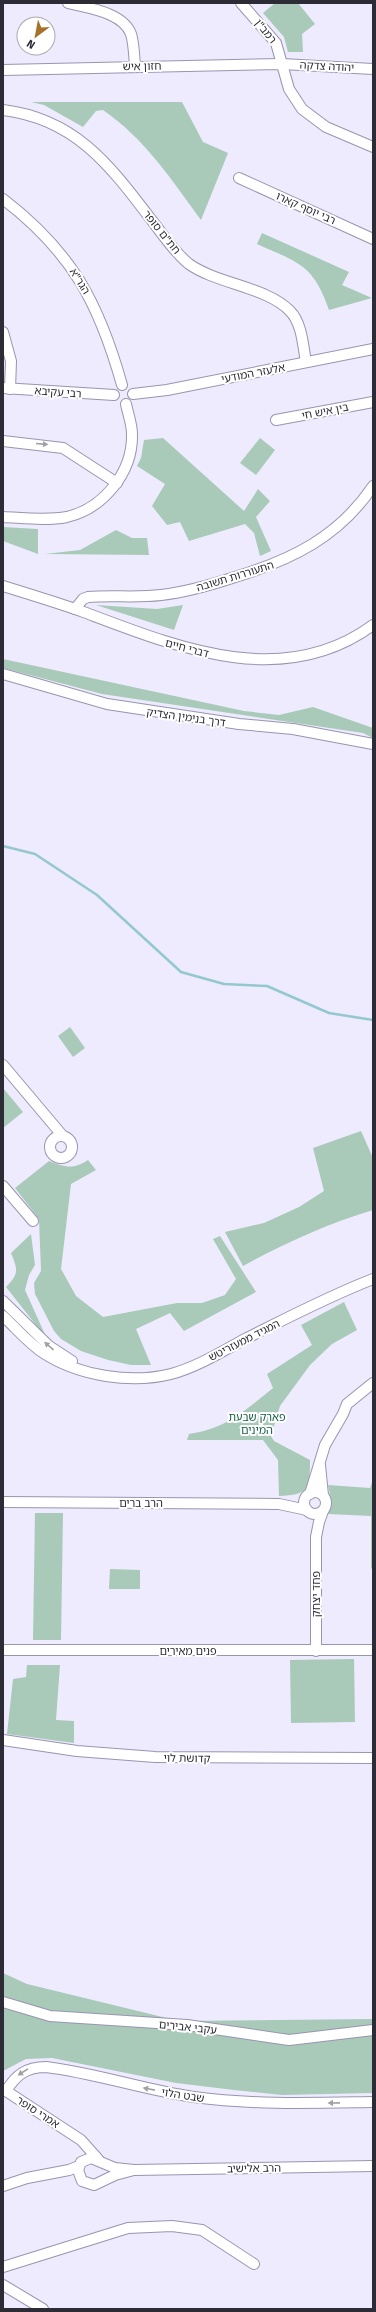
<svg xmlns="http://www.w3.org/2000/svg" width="376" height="2312" viewBox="0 0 376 2312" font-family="'Fira Sans','Noto Sans Hebrew',sans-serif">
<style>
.green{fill:#a9cab9}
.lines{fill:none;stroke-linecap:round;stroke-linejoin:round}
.stream{stroke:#94c8d0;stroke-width:2.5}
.minor-casing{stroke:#9895b0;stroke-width:12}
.minor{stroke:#fff;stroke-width:10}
.oneway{fill:#a0a0a5}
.labels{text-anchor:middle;stroke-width:4;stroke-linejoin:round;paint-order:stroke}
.street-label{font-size:11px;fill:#2c2b36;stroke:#fff}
.park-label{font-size:11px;fill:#165f42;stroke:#fff}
</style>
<rect width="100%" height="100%" fill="#edebfd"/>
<g class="green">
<polygon points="275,3 298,3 315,24 302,34 303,52 288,52 284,37 263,13"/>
<path d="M31 102H182L203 142 228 153 201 220C172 180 144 138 103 110L96 111 83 127 44 105Z"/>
<path d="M262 233 349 272 342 285 372 298 329 310C313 264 299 263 257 244Z"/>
<polygon points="163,438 244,511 258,489 270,501 256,517 271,551 260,556 254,533 245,524 189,541 180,522 167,525 152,506 165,484 137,466 141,458 144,440"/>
<polygon points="260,438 275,450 256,475 240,463"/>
<polygon points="3,527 38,529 38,554 3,541"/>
<polygon points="116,530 132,538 147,538 149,555 45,554 80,550"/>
<polygon points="96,605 157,609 183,605 174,630"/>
<polygon points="3,659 244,711 279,715 313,707 373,728 373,738 363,733 102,694 3,668"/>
<polygon points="70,1027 85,1048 73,1057 58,1036"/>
<polygon points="3,1088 23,1112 3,1128"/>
<path d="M361 1131 373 1158V1210C327 1224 285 1243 243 1266L225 1232 264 1223 299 1207 324 1191 313 1148Z"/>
<path d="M88 1160 96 1170 71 1184 61 1269 76 1296 103 1317 177 1303H202L225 1295 236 1279 213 1239 220 1236 256 1292 184 1331 170 1313 136 1329 151 1365H131L108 1360 81 1351 61 1339 54 1331 35 1294 34 1283 41 1271 39 1219 15 1188 49 1161C65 1167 73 1170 88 1160Z"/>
<path d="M31 1234 35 1265 29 1275 25 1290 47 1339 6 1287C19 1274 18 1270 11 1253Z"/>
<path d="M344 1302 357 1330 332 1344 310 1365 280 1406 271 1436 274 1441 310 1460C310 1489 309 1495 279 1496L278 1460 263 1440H187L189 1434C227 1428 244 1411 273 1388L267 1374 312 1345 301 1325Z"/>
<polygon points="373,1480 373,1570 371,1568 371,1516 328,1514 332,1503 328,1485 370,1488"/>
<polygon points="35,1513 63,1513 61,1640 33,1640"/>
<polygon points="110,1569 140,1570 140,1589 109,1589"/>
<polygon points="354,1659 355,1722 291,1723 290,1660"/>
<polygon points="27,1665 60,1665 56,1720 74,1721 74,1743 7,1734 13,1679 26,1677"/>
<polygon points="3,1973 27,1984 179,2021 373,2019 373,2093 282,2095 234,2090 176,2083 52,2058 26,2059 3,2071"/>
</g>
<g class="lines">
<polyline class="stream" points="3,846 35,854 97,895 181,972 224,984 267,986 329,1013 373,1020"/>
<defs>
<g id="minor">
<path d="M68 3C87 8 123 12 131 34 134 44 134 55 135 66"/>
<polyline points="241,3 276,43 289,89 302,109 326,127 373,147"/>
<polyline points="3,70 282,64 373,69"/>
<path d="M3 110C77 119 111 167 153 222 164 236 175 253 189 264 217 284 267 287 290 311 302 323 303 346 306 362"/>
<polyline points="239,178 373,239"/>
<path d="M3 199C72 252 99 303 122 385"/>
<polyline points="3,332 11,361 10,389"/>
<polyline points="3,388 114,395"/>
<polyline points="133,394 167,390 373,349"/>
<polyline points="276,420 373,402"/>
<polyline points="3,441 63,448 117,483"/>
<path d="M3 517C24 518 46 521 67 517 104 508 133 472 132 434 132 424 128 414 126 404"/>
<path d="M3 586C29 594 55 602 81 611 174 646 282 692 373 625"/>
<path d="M75 609 83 599 88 597C113 595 137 598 161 595 186 592 211 585 235 577 291 560 339 537 373 486"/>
<polyline points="3,674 107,704 239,724 293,729 373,744"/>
<polyline points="3,1065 62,1135"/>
<circle cx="61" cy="1147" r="11"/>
<polyline points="3,1186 33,1221"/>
<polyline points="3,1301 49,1346 72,1361"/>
<path d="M3 1316C17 1329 29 1344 45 1354 80 1376 131 1384 171 1374 197 1367 221 1352 245 1339 287 1318 329 1296 373 1279"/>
<polyline points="320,1465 323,1495"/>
<circle cx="315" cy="1503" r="11"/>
<polyline points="310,1494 325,1445 343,1414 347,1404 373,1383"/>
<polyline points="3,1502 279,1504 307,1510"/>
<polyline points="3,1650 373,1650"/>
<polyline points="316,1651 316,1537 319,1522 323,1511"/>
<polyline points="3,1740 77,1751 155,1757 373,1758"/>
<polyline points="3,2002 50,2016 187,2025 289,2040 373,2030"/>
<polyline points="3,2089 81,2140 98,2159"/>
<path d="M6 2091C16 2075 26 2067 46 2067 96 2073 144 2090 194 2097 254 2105 313 2103 373 2102"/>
<polyline points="134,2170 115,2175 94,2185 82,2181 78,2170 81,2162 91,2158 115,2168 134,2170 373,2166"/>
<polyline points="3,2186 27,2178 69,2170 79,2166"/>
<polyline points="3,2267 128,2228 172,2226 202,2230 254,2264"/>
<polyline points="3,2285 43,2309"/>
</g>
</defs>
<use href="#minor" class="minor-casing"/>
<use href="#minor" class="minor"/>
</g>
<defs><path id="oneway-solid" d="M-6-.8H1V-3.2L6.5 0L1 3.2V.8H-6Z"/></defs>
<g class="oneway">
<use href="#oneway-solid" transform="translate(42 444) rotate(5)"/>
<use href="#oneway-solid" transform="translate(49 1346) rotate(-140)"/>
<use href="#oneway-solid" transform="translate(23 2072) rotate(148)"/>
<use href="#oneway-solid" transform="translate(149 2089) rotate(-169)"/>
<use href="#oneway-solid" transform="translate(334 2103) rotate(179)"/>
</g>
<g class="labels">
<g class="street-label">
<text transform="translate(266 31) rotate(51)" y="4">רמב"ן</text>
<text transform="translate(142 66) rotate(-1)" y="4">חזון איש</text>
<text transform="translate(327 66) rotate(3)" y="4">יהודה צדקה</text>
<text transform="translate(306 208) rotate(24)" y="4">רבי יוסף קארו</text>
<text transform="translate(162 232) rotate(51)" y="4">חת"ם סופר</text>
<text transform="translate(80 281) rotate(58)" y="4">הגר"א</text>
<text transform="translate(253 373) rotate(-11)" y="4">אלעזר המודעי</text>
<text transform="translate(58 392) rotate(4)" y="4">רבי עקיבא</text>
<text transform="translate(325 411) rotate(-11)" y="4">בין איש חי</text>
<text transform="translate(235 576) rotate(-17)" y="4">התעוררות תשובה</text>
<text transform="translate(187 648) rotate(15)" y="4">דברי חיים</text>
<text transform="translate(186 717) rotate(8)" y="4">דרך בנימין הצדיק</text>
<text transform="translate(244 1340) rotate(-27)" y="4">המגיד ממעזריטש</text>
<text x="141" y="1507">הרב ברים</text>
<text transform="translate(316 1594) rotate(-90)" y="4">פחד יצחק</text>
<text x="188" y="1655">פנים מאירים</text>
<text transform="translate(187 1758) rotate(1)" y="4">קדושת לוי</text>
<text transform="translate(188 2027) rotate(6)" y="4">עקבי אבירים</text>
<text transform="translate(183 2095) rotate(9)" y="4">שבט הלוי</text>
<text transform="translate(38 2112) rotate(33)" y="4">אמרי סופר</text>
<text transform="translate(254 2168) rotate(-1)" y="4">הרב אלישיב</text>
</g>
<g class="park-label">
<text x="257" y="1421">פארק שבעת<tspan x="257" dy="13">המינים</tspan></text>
</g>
</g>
<rect width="376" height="2312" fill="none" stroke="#2c2b36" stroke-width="8"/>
<g transform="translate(36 36) rotate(212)"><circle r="19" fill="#ffffff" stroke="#abaaaf"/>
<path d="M0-3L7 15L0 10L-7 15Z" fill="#a6722b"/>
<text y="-6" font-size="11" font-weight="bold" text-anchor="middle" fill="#2c2b36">N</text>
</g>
</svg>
